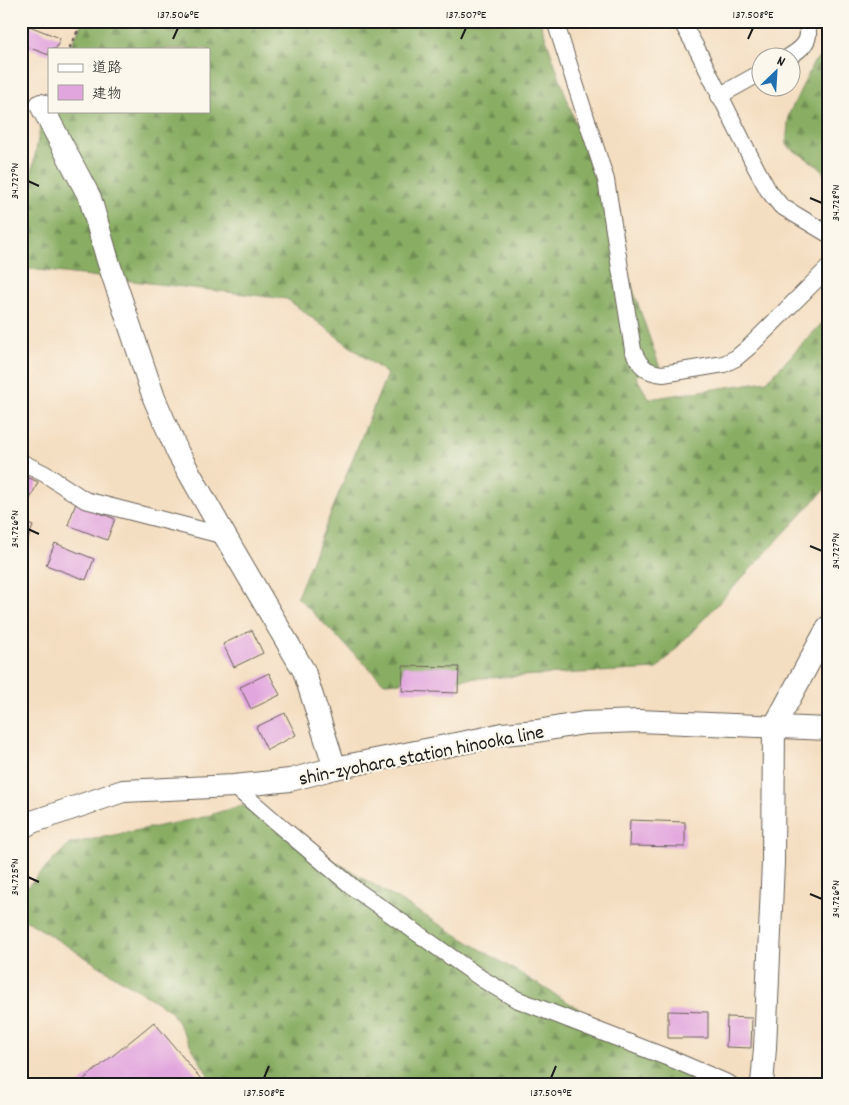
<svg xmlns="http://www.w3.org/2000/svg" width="849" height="1105" viewBox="0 0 849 1105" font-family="Dekko,'Klee One',sans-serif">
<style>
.forest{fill:url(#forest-firs);stroke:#526540}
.building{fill:#e2a6de}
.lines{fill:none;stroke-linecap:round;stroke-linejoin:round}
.street-casing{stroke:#686056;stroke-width:18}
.secondary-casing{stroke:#686056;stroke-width:24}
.path{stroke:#686056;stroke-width:3;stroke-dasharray:4 4;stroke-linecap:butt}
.street{stroke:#fff;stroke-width:16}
.secondary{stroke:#fff;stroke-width:22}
.ticks{fill:none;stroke:#1c1c1c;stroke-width:2}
.labels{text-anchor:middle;stroke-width:4.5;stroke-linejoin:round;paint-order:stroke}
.street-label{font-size:20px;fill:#1c1c1c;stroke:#fbf7ec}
.neatline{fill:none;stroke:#1c1c1c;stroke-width:2}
.ticks-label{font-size:12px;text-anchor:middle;fill:#1c1c1c}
</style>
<defs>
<pattern id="forest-firs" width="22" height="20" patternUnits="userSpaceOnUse" patternTransform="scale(1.25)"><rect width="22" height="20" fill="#89ae64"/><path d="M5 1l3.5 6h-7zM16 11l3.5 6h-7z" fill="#6f8d52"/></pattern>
</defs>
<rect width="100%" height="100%" fill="#fbf7ec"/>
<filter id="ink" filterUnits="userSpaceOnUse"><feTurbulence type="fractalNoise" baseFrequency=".02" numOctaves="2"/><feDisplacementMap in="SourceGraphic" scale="10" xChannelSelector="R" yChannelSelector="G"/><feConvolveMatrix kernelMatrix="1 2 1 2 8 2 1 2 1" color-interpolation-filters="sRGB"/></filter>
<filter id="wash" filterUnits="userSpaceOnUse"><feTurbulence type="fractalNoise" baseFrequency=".0096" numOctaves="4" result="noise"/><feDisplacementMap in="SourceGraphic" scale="20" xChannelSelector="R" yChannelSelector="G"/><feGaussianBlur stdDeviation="1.12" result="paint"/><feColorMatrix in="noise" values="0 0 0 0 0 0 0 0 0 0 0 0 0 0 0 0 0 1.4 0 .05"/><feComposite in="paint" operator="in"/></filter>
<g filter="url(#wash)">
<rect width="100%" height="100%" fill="#f4dec1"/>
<g class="forest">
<polygon points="83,21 540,21 661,371 635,375 649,399 767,381 828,317 828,486 657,669 384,683 297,597 387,374 287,299 21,268 21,230 46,97 49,90 49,111 209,111 209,49 69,49"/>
<polygon points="828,50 828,182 821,168 786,145 789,114 814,62"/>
<polygon points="242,805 703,1084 213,1084 171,1011 21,917 21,893 69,844 200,818"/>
</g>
<g id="blocks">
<g class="building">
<polygon points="29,26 60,38 56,49 49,49 49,55 22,45"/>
<polygon points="21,474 38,482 29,501 21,498"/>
<polygon points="76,503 115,519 107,540 68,525"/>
<polygon points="21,521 33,526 25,547 21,546"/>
<polygon points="55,543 94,559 86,580 46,565"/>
<polygon points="252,630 263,653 234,667 223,644"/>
<polygon points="403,666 459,667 458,693 402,691"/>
<polygon points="269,673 280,695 251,709 240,687"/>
<polygon points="285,713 296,735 267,750 256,727"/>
<polygon points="630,820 685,822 685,847 629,846"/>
<polygon points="668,1011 708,1012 708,1038 668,1038"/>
<polygon points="727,1017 752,1018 751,1048 726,1047"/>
<polygon points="154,1022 205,1084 78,1084"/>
</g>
</g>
</g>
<g filter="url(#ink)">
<use href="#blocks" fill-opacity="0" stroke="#686056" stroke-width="1"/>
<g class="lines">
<defs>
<g id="street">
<path d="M555 21 606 180 633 350C639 365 646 373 663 374L724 364 736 358 749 347 828 268"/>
<polyline points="681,21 698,51 756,168 768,190 781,206 828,234"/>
<path d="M787 58C802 49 814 40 805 21"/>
<polyline points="719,96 762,72"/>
<polyline points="21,462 45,474 85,500 225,536"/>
<polyline points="234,786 279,825 355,889 482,979 516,999 674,1060 730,1084"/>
</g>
<g id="secondary">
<polyline points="41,105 90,198 108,261 154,398 178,453 225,536 304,671 335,768"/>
<polyline points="21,828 32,822 123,791 234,786 290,780 335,768 486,738 502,734 537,731 584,723 638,721 828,729"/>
<polyline points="762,1084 765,1048 773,862 774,727 828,627"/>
</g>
</defs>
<use href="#street" class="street-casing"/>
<use href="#secondary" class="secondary-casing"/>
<polyline class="path" points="69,49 83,21"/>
<use href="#street" class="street"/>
<use href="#secondary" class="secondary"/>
</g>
</g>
<path class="ticks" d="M173 39 178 28M461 39 466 28M748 39 753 28M28 181 39 186M810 198 822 203M28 529 39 534M810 546 822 551M28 877 39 882M810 894 822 899M264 1078 269 1066M551 1078 556 1066"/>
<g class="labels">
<g class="street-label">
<text transform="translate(421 754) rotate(-11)" y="7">shin-zyohara station hinooka line</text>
</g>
</g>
<rect width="849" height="1105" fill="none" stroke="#fbf7ec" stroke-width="55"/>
<rect x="48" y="48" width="162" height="65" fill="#fbf7ec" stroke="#a29f99"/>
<rect x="58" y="64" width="25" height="8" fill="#ffffff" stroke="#a29f99"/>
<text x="92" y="72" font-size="15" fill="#1c1c1c">道路</text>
<rect x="58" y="85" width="25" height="15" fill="#e2a6de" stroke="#a29f99"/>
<text x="92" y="98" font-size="15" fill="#1c1c1c">建物</text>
<g transform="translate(776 72) rotate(25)"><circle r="24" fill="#fbf7ec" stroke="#a29f99"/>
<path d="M0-4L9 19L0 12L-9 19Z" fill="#1f6fb2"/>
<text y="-8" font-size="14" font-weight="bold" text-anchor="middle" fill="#1c1c1c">N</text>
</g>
<rect x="28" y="28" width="794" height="1050" class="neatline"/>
<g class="ticks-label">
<text x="178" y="18">137.506°E</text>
<text x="466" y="18">137.507°E</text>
<text x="753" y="18">137.508°E</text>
<text transform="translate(14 181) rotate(-90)" y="4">34.727°N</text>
<text transform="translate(835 203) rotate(-90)" y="4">34.728°N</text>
<text transform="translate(14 529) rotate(-90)" y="4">34.726°N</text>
<text transform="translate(835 551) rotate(-90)" y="4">34.727°N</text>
<text transform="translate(14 877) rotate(-90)" y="4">34.725°N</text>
<text transform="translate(835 899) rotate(-90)" y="4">34.726°N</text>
<text x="264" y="1096">137.508°E</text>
<text x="551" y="1096">137.509°E</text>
</g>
</svg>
